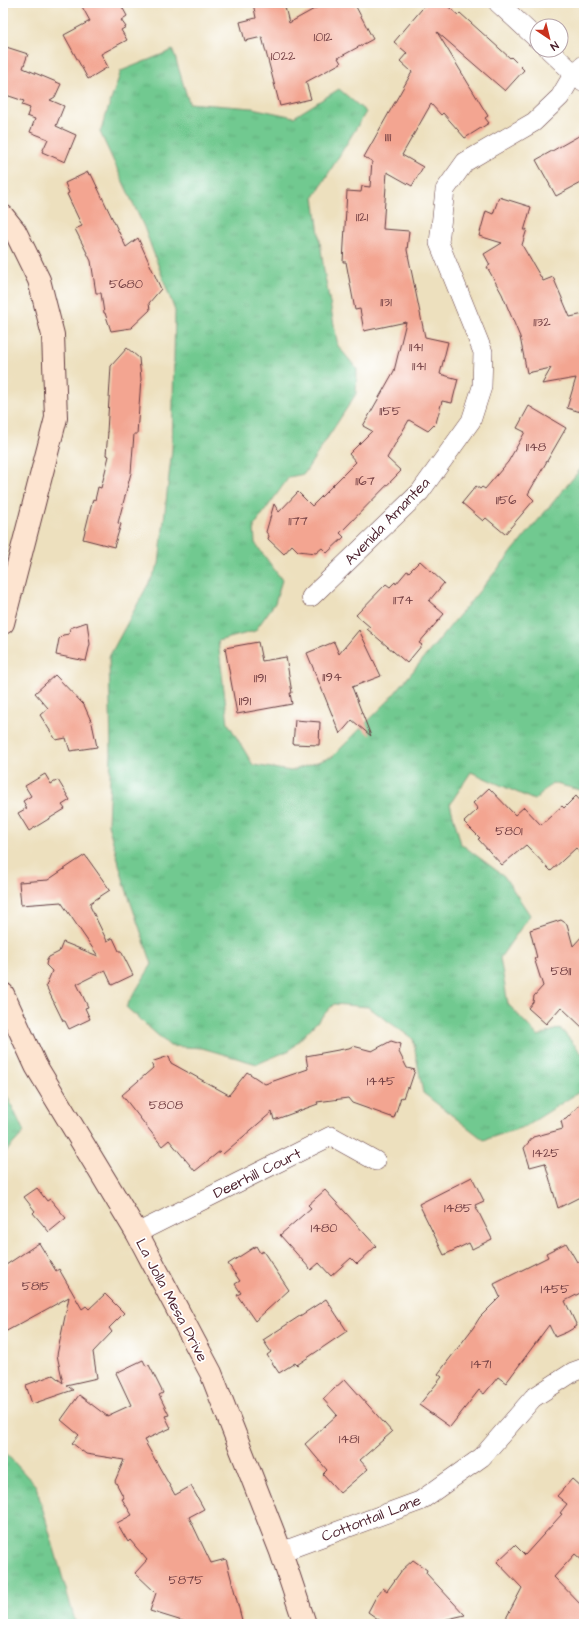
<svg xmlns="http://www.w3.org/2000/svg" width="587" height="1627" viewBox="0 0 587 1627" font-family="'Architects Daughter',sans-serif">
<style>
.grass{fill:url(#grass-tufts);stroke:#5e745e}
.building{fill:#f3a591}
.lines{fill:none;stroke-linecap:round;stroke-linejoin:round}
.street-casing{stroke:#623c41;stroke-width:20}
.secondary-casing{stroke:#623c41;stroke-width:24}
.street{stroke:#fff;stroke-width:19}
.secondary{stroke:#fde4d0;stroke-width:22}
.labels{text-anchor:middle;stroke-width:3.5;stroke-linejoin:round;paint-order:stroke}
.number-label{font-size:13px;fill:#744044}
.street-label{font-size:15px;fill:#4a1f2b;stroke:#fff}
</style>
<defs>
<pattern id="grass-tufts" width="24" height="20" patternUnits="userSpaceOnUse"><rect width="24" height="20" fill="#71c990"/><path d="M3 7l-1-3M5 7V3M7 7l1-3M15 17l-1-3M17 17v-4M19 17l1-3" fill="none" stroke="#63ac7c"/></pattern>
</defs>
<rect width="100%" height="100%" fill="#fff"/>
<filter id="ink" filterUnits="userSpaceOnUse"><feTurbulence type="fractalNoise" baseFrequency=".025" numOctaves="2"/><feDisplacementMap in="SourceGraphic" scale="8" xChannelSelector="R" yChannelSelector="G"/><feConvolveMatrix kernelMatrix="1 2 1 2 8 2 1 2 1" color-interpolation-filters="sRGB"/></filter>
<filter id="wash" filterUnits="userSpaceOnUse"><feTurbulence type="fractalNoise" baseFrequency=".012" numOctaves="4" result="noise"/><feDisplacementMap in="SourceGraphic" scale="16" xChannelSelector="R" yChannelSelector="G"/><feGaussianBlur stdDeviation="0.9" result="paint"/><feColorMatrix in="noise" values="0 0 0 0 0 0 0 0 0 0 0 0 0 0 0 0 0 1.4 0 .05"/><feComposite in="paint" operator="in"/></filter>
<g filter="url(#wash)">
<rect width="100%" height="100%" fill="#ede0be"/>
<g class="grass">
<polygon points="173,50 189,103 252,108 294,117 339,89 366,112 314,197 324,271 338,346 357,369 356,394 304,474 289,477 254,526 255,543 282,580 275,603 255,631 218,641 228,723 253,765 291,771 332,757 389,700 584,465 584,788 580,790 552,783 534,800 471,772 450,804 461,844 504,876 530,915 500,958 508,1004 538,1036 560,1028 584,1056 584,1089 526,1126 484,1140 423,1093 413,1039 368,1007 334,1004 290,1050 257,1064 202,1048 170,1046 126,1007 152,964 125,886 108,824 111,753 109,657 159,564 172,449 175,311 144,227 100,132 121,71"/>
<polygon points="3,1087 24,1132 3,1155"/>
<polygon points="3,1450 36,1486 76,1624 3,1624"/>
</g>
<g id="blocks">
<g class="building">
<polygon points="80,3 120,3 127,16 121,20 126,27 121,30 127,40 101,54 108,67 88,79 64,35 90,21"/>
<polygon points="253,3 284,3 289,23 325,3 354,3 373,39 338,58 341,63 306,82 311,99 280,106 262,37 245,41 240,22 256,18"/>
<polygon points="427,3 444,3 458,15 460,13 510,58 511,57 524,70 505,91 437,32 488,116 485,118 489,123 465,138 443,113 441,115 431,104 402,155 423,167 412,186 387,172 383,229 409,231 407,250 425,337 448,342 440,374 458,379 452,403 442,401 436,423 428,431 409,420 387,458 401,471 340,533 344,537 327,553 322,548 316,553 298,551 292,545 284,554 268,539 269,536 266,532 274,504 279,512 298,492 312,506 356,462 349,454 372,431 363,426 394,371 406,322 364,331 360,309 355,310 346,262 343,262 347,191 361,192 362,186 370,187 372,161 364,157 412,72 400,61 407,53 394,42"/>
<polygon points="3,46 28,54 23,68 61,84 55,97 50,100 64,106 56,126 76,135 65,162 42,152 48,139 30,132 35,119 27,116 30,108 22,105 24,101 3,94"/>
<polygon points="584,133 584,181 556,196 536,160"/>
<polygon points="88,172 89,175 91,174 126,247 138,238 161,289 149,303 150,310 131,328 111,331 105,313 104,313 101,293 96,293 91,261 75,229 82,226 67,194 69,193 65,183"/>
<polygon points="499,197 531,207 524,231 527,229 522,245 543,281 553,277 570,317 584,314 584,413 567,408 576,378 542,384 551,368 527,373 520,337 502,294 487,267 490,265 484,254 502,243 479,236 486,211 493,214"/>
<polygon points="127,348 139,358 141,379 137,434 134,434 131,473 118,523 121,524 114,547 83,539 93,499 95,500 98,487 101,488 109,456 106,455 108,432 107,432 111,366"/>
<polygon points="529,406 566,428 528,494 534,500 505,534 486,518 483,521 462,503 476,486 480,489 482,487 485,489 508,462 525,432 517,428"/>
<polygon points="420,561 444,583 429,601 444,614 419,643 422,645 407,663 367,629 370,627 356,615 386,584 390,587 395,582 396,584 407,571 409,572"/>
<polygon points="87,622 90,644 86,661 56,655 59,639 63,635 69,634 70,628"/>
<polygon points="359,630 381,676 352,687 371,736 352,720 340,734 307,653 334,642 339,654"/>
<polygon points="258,642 262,661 286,657 292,693 290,693 292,704 237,714 225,648"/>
<polygon points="55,675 84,705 92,723 97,747 70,751 66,738 56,740 40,715 48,708 35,693"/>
<polygon points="295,720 320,722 319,745 293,744"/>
<polygon points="45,774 51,784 58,780 70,800 62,805 65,809 29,831 18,813 27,808 23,801 31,796 25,786"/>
<polygon points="489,788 515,815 524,807 541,825 562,806 564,808 576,796 584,805 584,857 576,848 551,871 526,845 502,865 478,839 480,838 464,822 478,809 473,803"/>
<polygon points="85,855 110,890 90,903 91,905 90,906 107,941 113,938 119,951 121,951 133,975 112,985 105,970 77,984 88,1007 85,1008 90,1019 69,1029 65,1021 63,1021 46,986 52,971 46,965 47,960 49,957 59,952 63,942 98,956 61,902 21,905 19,882 48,880"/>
<polygon points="561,920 567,924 573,946 584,934 584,1029 561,1007 546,1024 528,1008 533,1002 534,996 543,986 534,958 537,958 530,930"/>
<polygon points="391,1041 401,1044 399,1052 407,1068 415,1070 409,1088 407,1087 403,1098 401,1097 394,1118 352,1103 348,1098 317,1102 318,1104 274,1120 272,1112 223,1154 220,1151 195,1171 169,1140 162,1146 122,1095 153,1068 151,1062 169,1056 171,1063 229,1095 247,1072 265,1084 308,1069 306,1056 349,1048 353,1046 372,1051"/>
<polygon points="584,1100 584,1195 558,1208 545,1163 530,1167 524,1148 533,1137 563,1129 561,1121 566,1119"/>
<polygon points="472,1177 484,1201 475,1205 492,1239 472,1249 469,1243 444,1255 419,1204"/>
<polygon points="37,1188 47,1201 50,1199 66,1218 49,1232 33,1213 35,1211 24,1197"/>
<polygon points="325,1190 376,1246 357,1264 351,1258 331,1276 319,1263 311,1270 280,1235 311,1208 308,1205"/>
<polygon points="39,1243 56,1271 59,1269 82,1309 86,1306 89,1309 105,1294 124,1313 109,1328 112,1332 93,1352 97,1378 66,1385 73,1390 32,1404 26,1385 53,1375 63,1383 57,1355 69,1297 3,1333 3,1267"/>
<polygon points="566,1243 577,1262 584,1258 584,1291 565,1301 577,1326 567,1332 555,1337 549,1325 506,1383 498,1377 484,1394 479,1390 450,1427 419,1405 442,1377 438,1374 473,1328 480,1317 500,1297 494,1284 548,1257 546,1253"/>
<polygon points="256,1246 260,1253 263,1251 289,1290 255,1321 237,1295 241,1293 235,1284 240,1281 228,1264"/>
<polygon points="326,1299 347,1331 297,1365 295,1363 279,1373 267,1355 271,1352 263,1340"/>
<polygon points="143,1360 146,1366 149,1365 163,1393 159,1395 169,1415 165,1416 171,1428 144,1440 175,1495 191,1486 204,1509 189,1517 211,1563 226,1559 243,1624 192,1624 150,1611 156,1593 135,1573 147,1560 130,1540 128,1542 117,1523 132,1515 122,1499 124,1498 115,1481 124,1460 86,1454 72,1443 79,1435 61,1420 79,1395 107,1416 131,1405 116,1373"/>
<polygon points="345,1379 392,1432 360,1460 368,1469 340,1493 323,1474 327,1470 305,1444 337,1415 323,1399"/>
<polygon points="572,1479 582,1488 584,1486 584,1562 575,1554 554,1577 584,1608 584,1624 503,1624 522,1588 497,1562 515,1545 525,1555 562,1514 560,1513 567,1504 557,1496"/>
<polygon points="413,1560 427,1570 426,1573 465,1615 426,1624 385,1624 368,1612 377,1595 383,1588 387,1591 402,1570"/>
</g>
</g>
</g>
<g filter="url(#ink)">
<use href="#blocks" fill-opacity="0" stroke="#623c41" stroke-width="1"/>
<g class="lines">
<defs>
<g id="street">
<polyline points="498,3 537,39"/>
<polyline points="549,50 584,83"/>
<polyline points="311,597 420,492 471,421 482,387 483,352 439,243 445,190 465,162 534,122 560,97 574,73 584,65"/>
<polyline points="137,1233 331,1136 376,1161"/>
<polyline points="281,1552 420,1501 482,1457 533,1398 573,1372 584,1368"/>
</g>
<g id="secondary">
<polyline points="3,216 15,231 39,280 53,335 56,418 3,623"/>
<polyline points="3,994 36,1066 137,1233 211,1373 281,1552 305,1624"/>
</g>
</defs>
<use href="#street" class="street-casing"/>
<use href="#secondary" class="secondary-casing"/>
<use href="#street" class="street"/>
<use href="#secondary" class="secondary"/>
</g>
</g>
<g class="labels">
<g class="number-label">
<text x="323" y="41">1012</text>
<text x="283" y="60">1022</text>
<text x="388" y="141">1111</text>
<text x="362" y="221">1121</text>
<text x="126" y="288">5680</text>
<text x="386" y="306">1131</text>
<text x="542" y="326">1132</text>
<text x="416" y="351">1141</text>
<text x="419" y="370">1141</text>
<text x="390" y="415">1155</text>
<text x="536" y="451">1148</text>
<text x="365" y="485">1167</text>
<text x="506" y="504">1156</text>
<text x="298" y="525">1177</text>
<text x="403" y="604">1174</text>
<text x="332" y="681">1194</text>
<text x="260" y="682">1191</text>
<text x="245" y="705">1191</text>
<text x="509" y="835">5801</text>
<text x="561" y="975">5811</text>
<text x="381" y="1085">1445</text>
<text x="166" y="1109">5808</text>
<text x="546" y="1157">1425</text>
<text x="458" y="1212">1485</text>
<text x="324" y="1232">1480</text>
<text x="36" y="1290">5815</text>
<text x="555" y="1293">1455</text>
<text x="481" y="1368">1471</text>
<text x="349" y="1443">1481</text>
<text x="186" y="1584">5875</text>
</g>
<g class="street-label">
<text transform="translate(387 521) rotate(-46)" y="5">Avenida Amantea</text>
<text transform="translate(257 1173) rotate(-26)" y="5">Deerhill Court</text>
<text transform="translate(172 1300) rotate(62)" y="5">La Jolla Mesa Drive</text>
<text transform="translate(371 1518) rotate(-21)" y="5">Cottontail Lane</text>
</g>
</g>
<rect width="587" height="1627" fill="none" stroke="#fff" stroke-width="16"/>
<g transform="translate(549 38) rotate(145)"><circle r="19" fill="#ffffff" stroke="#b7a5aa"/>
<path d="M0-3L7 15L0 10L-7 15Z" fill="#c8321e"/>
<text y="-6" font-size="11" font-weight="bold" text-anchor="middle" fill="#4a1f2b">N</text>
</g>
</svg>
